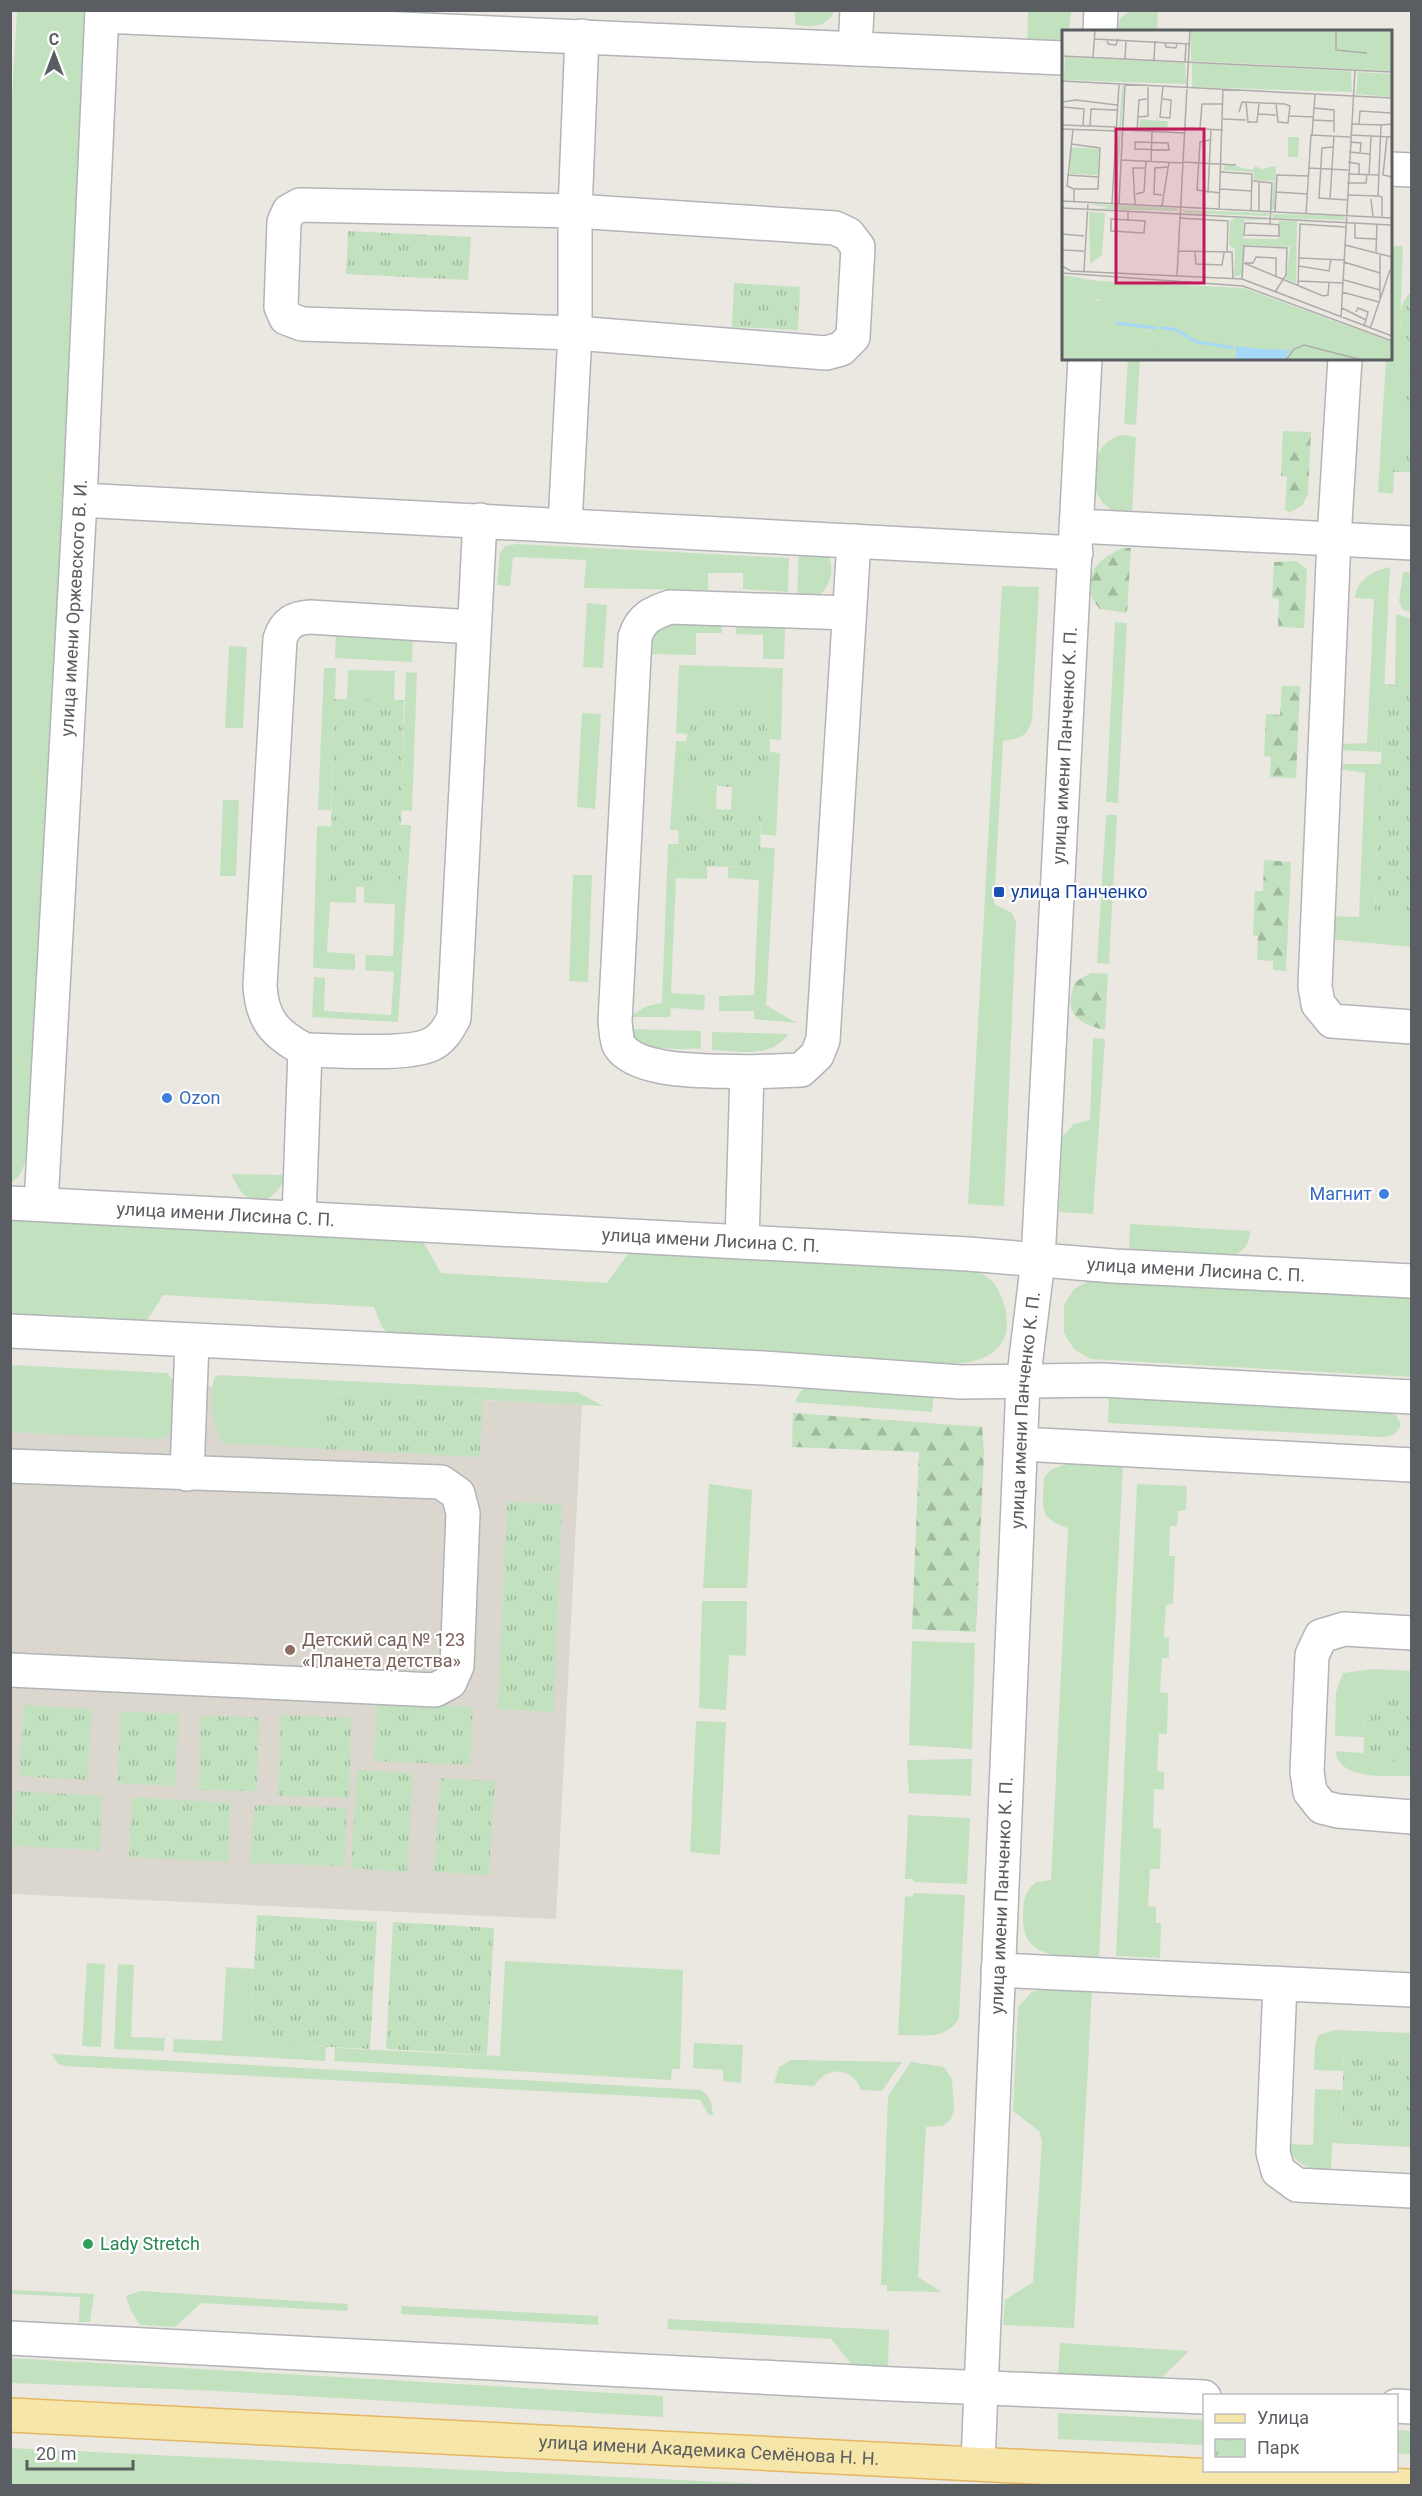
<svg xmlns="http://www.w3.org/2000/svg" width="1422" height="2496" viewBox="0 0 1422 2496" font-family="Roboto,sans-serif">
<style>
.education{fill:#dbd7cf}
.grass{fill:#c2e1bf}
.forest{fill:url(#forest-firs)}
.park{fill:url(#park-tufts)}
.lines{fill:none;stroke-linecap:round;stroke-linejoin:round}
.minor-casing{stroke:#b2b4b8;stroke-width:36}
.major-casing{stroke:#e4b762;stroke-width:36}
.minor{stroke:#fff;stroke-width:33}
.major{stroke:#f7e6aa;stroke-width:33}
.transit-dot{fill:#1a4fb4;stroke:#fff;stroke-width:2}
.shop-dot{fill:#3f7fe0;stroke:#fff;stroke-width:2}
.education-dot{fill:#8d6e63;stroke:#fff;stroke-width:2}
.leisure-dot{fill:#2e9e5b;stroke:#fff;stroke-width:2}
.labels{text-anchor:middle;stroke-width:4.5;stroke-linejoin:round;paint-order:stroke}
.street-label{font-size:18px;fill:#5a5d61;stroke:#fff}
.transit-label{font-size:18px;fill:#164399;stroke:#fff;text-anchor:start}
.shop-label{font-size:18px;fill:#366cbe;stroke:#fff;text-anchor:start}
.education-label{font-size:18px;fill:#785e54;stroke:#fff;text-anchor:start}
.leisure-label{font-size:18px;fill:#27864d;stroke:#fff;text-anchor:start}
.inset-river{fill:none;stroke:#a6d9f7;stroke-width:3}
.inset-road{fill:none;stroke:#adacaa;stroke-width:1.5}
.view{fill:#c2185b;fill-opacity:0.15;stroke:#c2185b;stroke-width:3}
.inset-edge{fill:none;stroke:#5a5d61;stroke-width:3}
</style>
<defs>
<pattern id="forest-firs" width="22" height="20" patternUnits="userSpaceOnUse" patternTransform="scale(1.5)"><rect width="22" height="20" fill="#c2e1bf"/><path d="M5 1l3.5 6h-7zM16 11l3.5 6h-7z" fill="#a1ba9f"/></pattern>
<pattern id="park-tufts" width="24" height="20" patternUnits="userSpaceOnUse" patternTransform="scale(1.5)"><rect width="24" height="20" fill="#c2e1bf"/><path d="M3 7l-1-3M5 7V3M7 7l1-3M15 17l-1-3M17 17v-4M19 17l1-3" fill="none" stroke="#a1ba9f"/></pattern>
</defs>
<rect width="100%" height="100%" fill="#ebe8e1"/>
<polygon class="education" points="11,1377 582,1405 556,1919 11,1894"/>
<g class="grass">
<polygon points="1130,10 1158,11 1157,31 1117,31 1120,19"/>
<path d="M17 11H89L28 1151C25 1163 22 1176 11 1183L10 130Z"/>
<path d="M795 11V10L834 11C827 29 811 26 795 25Z"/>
<polygon points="1028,11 1071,11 1069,30 1064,32 1063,37 1053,43 1027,46"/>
<polygon points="1392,246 1403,246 1400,325 1411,344 1412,368 1408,370 1411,440 1395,457 1393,494 1378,492 1386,359 1390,358"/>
<polygon points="1128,359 1140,359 1136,425 1124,424"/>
<path d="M1123 435 1136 437 1132 513H1117C1110 509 1103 505 1099 497 1086 475 1096 439 1123 435Z"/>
<polygon points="517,544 789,558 788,592 743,589 743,573 708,573 708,590 584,588 586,560 513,557 510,586 497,585 500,553 505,546"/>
<path d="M799 546C806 547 817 548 823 551 837 560 832 586 820 594 814 598 804 599 797 601Z"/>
<path d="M1390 567 1381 752 1340 750V744L1367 743 1374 599 1355 598C1356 580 1374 570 1390 567Z"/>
<polygon points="1403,572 1411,572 1411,612 1403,610 1399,601"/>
<path d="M1002 586 1039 587 1032 720C1026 738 1020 738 1003 741L994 904 1012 913 1016 922 1004 1206 968 1204Z"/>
<polygon points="587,603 607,605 603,668 583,667"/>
<polygon points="1396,614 1411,619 1412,686 1395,685"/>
<polygon points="1115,622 1127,623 1118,803 1106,802"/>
<polygon points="670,624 722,626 722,633 696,633 696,655 651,654 653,631"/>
<polygon points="736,626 785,627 784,659 763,659 763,635 736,634"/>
<polygon points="336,627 413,631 412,662 335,658"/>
<polygon points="229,646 247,647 243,728 225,728"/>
<polygon points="679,665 783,668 781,740 770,739 766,727 690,727 689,734 676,733"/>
<polygon points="324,668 336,668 331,810 318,810"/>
<polygon points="348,670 395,671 394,700 347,699"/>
<polygon points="406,672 417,673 412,811 401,810"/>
<polygon points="582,713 601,714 595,809 577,807"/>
<path d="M676 741H686C688 762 699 777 717 786L716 810 680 809 679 830H670Z"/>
<path d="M770 752 780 753 776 836 761 834V810H731L732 787C750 782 763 771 770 752Z"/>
<polygon points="1339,764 1381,764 1375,912 1411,914 1411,947 1330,939 1332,916 1359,917 1365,773 1339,769"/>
<polygon points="223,800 239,800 236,876 220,876"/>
<polygon points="1106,815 1117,815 1109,964 1097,963"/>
<polygon points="401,825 411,825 398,1022 312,1017 314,977 325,978 324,1011 391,1015 394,972 365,970 366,955 393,956 395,904 364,903 364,886 400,887"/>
<polygon points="317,826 331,826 330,886 356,886 356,903 330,902 327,952 355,954 355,970 313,968"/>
<polygon points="668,844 679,844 678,866 707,866 707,879 676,878 671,993 705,995 704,1010 671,1008 670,1017 628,1017 647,1006 662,1003"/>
<polygon points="760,847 775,848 766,1005 797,1023 754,1019 754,1011 719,1011 719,996 754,995 759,880 728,878 728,867 760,867"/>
<polygon points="573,875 592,875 588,982 569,981"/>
<path d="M627 1029 701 1031V1049C676 1048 641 1054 627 1029Z"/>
<path d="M712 1032 788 1034C772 1059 738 1051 712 1050Z"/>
<polygon points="1093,1038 1105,1039 1093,1214 1059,1212 1062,1137 1074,1124 1090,1120"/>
<path d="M231 1174 285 1175C282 1190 265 1208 249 1198 240 1194 236 1182 231 1174Z"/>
<path d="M11 1216 421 1238 441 1273 607 1283 633 1247 978 1271C983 1274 989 1278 993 1282 1005 1297 1013 1328 1001 1344 988 1363 960 1364 941 1364L389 1334 382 1327 374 1307 163 1295 148 1319 136 1322 11 1316Z"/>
<path d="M1130 1224 1250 1231C1249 1246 1244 1251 1230 1257L1129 1253Z"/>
<polygon points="1092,1279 1411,1296 1411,1377 1090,1359 1074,1349 1064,1333 1064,1305 1074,1289"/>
<polygon points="10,1365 167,1373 176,1384 170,1430 167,1436 161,1439 11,1432"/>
<path d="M219 1375 577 1392 603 1406 329 1392 325 1449 222 1443C214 1422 206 1399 215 1377Z"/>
<polygon points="808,1386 934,1393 932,1412 795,1402 800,1392"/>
<path d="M1109 1395 1394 1412 1401 1424C1397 1434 1393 1436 1382 1437L1108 1423Z"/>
<path d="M1071 1462 1123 1464 1099 1958C1065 1955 1020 1962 1023 1914 1024 1899 1024 1891 1037 1882L1051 1880 1068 1528C1037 1519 1043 1505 1044 1477L1051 1470Z"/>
<polygon points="709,1484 752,1490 747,1588 703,1588"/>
<polygon points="1137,1484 1187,1486 1186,1510 1178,1511 1177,1526 1170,1526 1169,1556 1175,1556 1173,1604 1166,1605 1164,1637 1169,1638 1169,1658 1162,1658 1160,1692 1168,1693 1167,1734 1159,1734 1157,1771 1164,1772 1164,1790 1154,1789 1153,1828 1161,1829 1160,1869 1150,1869 1148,1906 1156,1907 1156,1923 1161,1923 1160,1958 1116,1956"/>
<polygon points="702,1601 747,1601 746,1656 729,1655 726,1710 699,1708"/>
<polygon points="912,1641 975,1643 972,1749 909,1745"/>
<polygon points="1374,1669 1411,1671 1411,1693 1366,1691 1364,1737 1335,1736 1336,1692 1343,1673"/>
<polygon points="696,1721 726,1722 720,1855 690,1852"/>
<path d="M1335 1751 1363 1753V1759L1411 1762V1776C1387 1775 1341 1782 1335 1751Z"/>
<polygon points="972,1759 971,1796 909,1793 907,1760"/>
<polygon points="908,1815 970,1818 967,1884 914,1882 913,1879 905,1879"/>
<path d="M913 1893 965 1895 959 2018C946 2041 921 2035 898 2035L905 1896 913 1897Z"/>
<polygon points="505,1961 683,1970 680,2069 672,2069 671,2080 334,2061 335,2048 500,2056"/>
<polygon points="87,1963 105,1964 101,2047 82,2046"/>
<polygon points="118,1964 134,1965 131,2037 165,2038 164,2051 114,2049"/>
<polygon points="226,1967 254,1969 250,2043 326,2047 325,2061 173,2052 174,2039 222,2041"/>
<polygon points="1042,1989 1092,1989 1074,2328 1003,2325 1005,2300 1033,2282 1042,2142 1040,2132 1013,2111 1018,2007 1032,1992"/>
<polygon points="1335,2030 1411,2033 1411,2057 1344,2054 1343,2071 1314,2070 1315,2044 1319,2035"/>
<polygon points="694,2043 743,2045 741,2083 723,2081 723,2070 693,2068"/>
<path d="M52 2054 700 2090C711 2095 712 2105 713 2115H709L700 2100 692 2099 65 2066 58 2064Z"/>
<path d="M791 2060H798L902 2062 882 2091 861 2090C853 2067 827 2065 814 2086L774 2083 779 2067Z"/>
<polygon points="911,2062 944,2067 952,2079 954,2110 951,2119 943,2126 926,2127 918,2277 942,2292 887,2291 887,2285 881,2285 888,2096"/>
<path d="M1315 2089 1342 2090 1341 2127 1411 2130V2147L1332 2143 1331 2173C1312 2170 1293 2165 1287 2144L1313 2145Z"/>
<polygon points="11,2290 94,2294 90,2322 79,2322 80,2297 11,2294"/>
<polygon points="140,2291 348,2304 347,2311 201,2303 175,2327 140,2325 130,2309 126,2296"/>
<polygon points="402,2306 598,2316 598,2325 401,2314"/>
<polygon points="668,2319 889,2330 888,2367 853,2366 831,2339 667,2329"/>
<polygon points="1060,2343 1189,2351 1159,2380 1058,2376"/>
<polygon points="10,2358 663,2396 663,2417 198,2390 11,2383"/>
<polygon points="1058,2413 1204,2420 1204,2445 1058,2439"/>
<polygon points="1397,2430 1411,2431 1411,2454 1397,2454"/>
<polygon points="10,2448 784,2485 11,2486"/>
</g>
<g class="forest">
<polygon points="1283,431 1311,432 1308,494 1302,506 1290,512 1285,510 1287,477 1281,476"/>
<path d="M1123 548H1131L1127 613 1100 609C1076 583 1095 559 1123 548Z"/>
<polygon points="1296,561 1307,569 1304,628 1278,627 1279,599 1272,598 1274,562"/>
<polygon points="1282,686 1300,686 1296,778 1270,777 1271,757 1264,756 1266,714 1280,715"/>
<polygon points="1264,860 1291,862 1286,971 1273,970 1273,961 1257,960 1258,936 1253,935 1255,891 1263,891"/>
<path d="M1091 973 1108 974 1105 1030C1076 1023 1063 1013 1075 982Z"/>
<polygon points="793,1413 982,1427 984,1452 976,1632 912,1629 919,1452 792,1447"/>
</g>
<g class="park">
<polygon points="348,231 471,237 468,280 346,274"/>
<polygon points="734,283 800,287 798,330 732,327"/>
<path d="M1411 292V344C1397 328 1395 308 1411 292Z"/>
<path d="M1411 368V421C1395 407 1391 381 1411 368Z"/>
<polygon points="1411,440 1411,472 1393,472 1395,457"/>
<polygon points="1384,684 1411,686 1411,914 1375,913"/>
<polygon points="334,699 404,700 400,888 330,886"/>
<circle cx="728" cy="745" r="42"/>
<polygon points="679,809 761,810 760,867 678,866"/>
<polygon points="328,1392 483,1400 480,1457 325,1449"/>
<polygon points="507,1502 562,1504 554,1712 498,1709"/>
<polygon points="1366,1691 1411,1693 1411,1762 1363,1759"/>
<polygon points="377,1703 473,1707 470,1765 374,1761"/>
<polygon points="24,1705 92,1709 87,1780 19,1776"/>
<polygon points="121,1711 179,1714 175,1786 117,1783"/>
<polygon points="281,1715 351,1718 349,1798 278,1796"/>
<polygon points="201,1716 259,1717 257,1791 199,1790"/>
<polygon points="357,1770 413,1773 407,1872 351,1868"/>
<polygon points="440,1778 495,1781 489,1875 434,1872"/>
<polygon points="15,1791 102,1796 100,1850 13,1846"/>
<polygon points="132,1797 231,1803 228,1862 129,1857"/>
<polygon points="255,1805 347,1808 344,1866 249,1863"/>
<polygon points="257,1915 377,1922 370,2049 250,2043"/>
<polygon points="393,1922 494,1928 487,2055 386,2049"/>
<polygon points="1344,2054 1411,2057 1411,2130 1341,2127"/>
</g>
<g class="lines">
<defs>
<g id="minor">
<polyline points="102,16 1064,58"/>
<polyline points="1100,32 1101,10"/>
<polyline points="855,49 857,10"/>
<polyline points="1390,169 1412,170"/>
<polygon points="300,205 575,211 835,228 848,234 858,247 853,337 841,349 826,353 575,333 302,324 286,318 281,307 284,222 289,211"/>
<polyline points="1345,358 1334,539 1315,986 1318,1004 1332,1021 1412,1027"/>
<polyline points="80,500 1076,553"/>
<polyline points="565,525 575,333 575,211 582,36"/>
<polyline points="1077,526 1412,543"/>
<path d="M305 1050C335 1050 404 1056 430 1045 442 1040 448 1029 454 1018L480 520"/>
<path d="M747 1072C716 1070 637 1075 619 1045 616 1039 616 1028 615 1022L635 637C641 618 652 613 670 607L849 613"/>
<path id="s1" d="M10 1203 968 1254 1114 1266 1412 1281"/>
<path id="s2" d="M41 1204 80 500 102 10"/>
<path d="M299 1217 305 1050C275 1034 262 1020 260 986L280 639C285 623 294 618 310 617L473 627"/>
<polyline points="742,1242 747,1072 801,1070 817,1055 823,1040 854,541"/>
<polyline points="10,1331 764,1368 961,1382 1102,1380 1412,1397"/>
<polyline points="1021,1444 1412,1465"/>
<polyline points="10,1466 441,1482 458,1494 463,1513 457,1666 450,1682 435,1690 10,1670"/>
<polyline points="187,1474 192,1341"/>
<polyline points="1412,1633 1344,1629 1321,1636 1312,1655 1307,1772 1310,1792 1322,1807 1338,1811 1412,1817"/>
<polyline points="998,1970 1412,1990"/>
<polyline points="1280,1984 1273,2152 1278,2171 1297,2185 1412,2191"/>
<polyline points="10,2338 894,2384 1204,2397"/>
<polyline points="1396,2406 1412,2407"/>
<path id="s3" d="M978 2462 1023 1383 1038 1260 1085 358"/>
</g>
<g id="major">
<path id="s4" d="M10 2415 1409 2486"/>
</g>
</defs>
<use href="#minor" class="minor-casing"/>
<use href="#major" class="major-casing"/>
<use href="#minor" class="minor"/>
<use href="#major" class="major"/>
</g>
<rect class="transit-dot" x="993" y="886" width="12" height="12" rx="3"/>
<g class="shop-dot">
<circle cx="167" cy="1098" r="6"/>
<circle cx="1384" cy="1194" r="6"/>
</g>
<circle class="education-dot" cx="290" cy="1650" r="6"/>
<circle class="leisure-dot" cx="88" cy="2244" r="6"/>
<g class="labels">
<g class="street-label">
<text dy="6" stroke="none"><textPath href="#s2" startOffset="597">улица имени Оржевского В. И.</textPath></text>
<text dy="6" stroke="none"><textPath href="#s3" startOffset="1719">улица имени Панченко К. П.</textPath></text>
<text dy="6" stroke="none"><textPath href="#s1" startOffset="216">улица имени Лисина С. П.</textPath></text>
<text dy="6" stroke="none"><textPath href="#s1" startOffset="702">улица имени Лисина С. П.</textPath></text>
<text dy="6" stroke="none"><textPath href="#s1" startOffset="1188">улица имени Лисина С. П.</textPath></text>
<text dy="6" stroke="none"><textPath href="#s3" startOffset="1053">улица имени Панченко К. П.</textPath></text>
<text dy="6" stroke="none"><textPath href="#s3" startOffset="567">улица имени Панченко К. П.</textPath></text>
<text dy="6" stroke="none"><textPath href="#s4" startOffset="700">улица имени Академика Семёнова Н. Н.</textPath></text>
</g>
<g class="transit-label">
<text x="1011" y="898">улица Панченко</text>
</g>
<g class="shop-label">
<text x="179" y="1104">Ozon</text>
<text x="1372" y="1200" text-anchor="end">Магнит</text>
</g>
<g class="education-label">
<text x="302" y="1646">Детский сад № 123<tspan x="302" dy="21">«Планета детства»</tspan></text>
</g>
<g class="leisure-label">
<text x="100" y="2250">Lady Stretch</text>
</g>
</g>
<g transform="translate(1062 30)">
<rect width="330" height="330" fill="#ebe8e1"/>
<path d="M129 0H330V41L129 31ZM60 56 62 57 54 172 52 171ZM95 86 96 91H106L105 101 77 98 78 89 94 91ZM226 107H237L236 127H226ZM8 117 37 119 36 145 8 144ZM163 134 191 140 193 136 200 139 214 136 213 179H209L212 151 192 150V142L161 140ZM27 174 115 178 116 181 28 179 48 178ZM120 180 206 183 207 186 122 183ZM27 182 43 183 40 225 28 234ZM210 184 282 186 283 190 211 188ZM173 188 207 190H182L181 208 190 209H217L216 191H235L234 253 224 249 228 217 182 215 180 245 172 247 173 219 167 215 168 191ZM0 245 36 251 181 258 330 312V330H302L188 298 63 290 54 280 60 278 32 268 21 269 18 259 9 256 0 259ZM0 295 37 297 61 307 84 300 106 311H88L118 323 119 330H0Z" fill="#c2e1bf"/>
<path d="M5 255 18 259 23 270 29 266 37 272 44 264 63 269 64 275 55 280 63 290 101 287 108 292 148 290 188 298 204 284 221 288 236 299 231 305 234 316 228 320 174 316 171 321 174 330H119L118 322 87 316 88 311H106L85 300 61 307 37 297 0 295V259Z" fill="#c2e1bf"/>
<path d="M3 27 123 33 124 54 2 50ZM130 33 289 41 290 62 130 57ZM296 42 330 44V67L294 64ZM202 280 240 291 330 330H118L109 310 93 305 94 292 72 289 71 282 187 291Z" fill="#c2e1bf"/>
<path d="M174 316 197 319 228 320 222 330H174Z" fill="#a6d9f7"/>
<path class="inset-river" d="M54 293 94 298M98 298 112 299 135 312 172 318"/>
<path class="inset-road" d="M274 0V20L305 23M32 9 127 14M45 9 46 14 54 15 56 9M103 12 104 17 114 18 115 13M0 26 330 42M31 27 33 0M63 29 64 10M92 30 93 11M123 32 124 14M0 51 330 68M101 69 109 70 108 88 98 87 101 56M0 72 14 70 55 75M184 72 186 92H195L197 73M0 77 22 79 21 96M252 78 272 80V102M177 82 180 72 223 74 228 76 226 93 216 92 214 74M196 84 214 85M228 86 252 87M76 87 86 86V55M161 89 184 90M251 90 272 91M289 94 319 95M297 94 298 81 330 83M0 95 54 97M28 96 29 79 55 80M122 98 161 100M138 98 140 74H160M0 99 54 101M11 100 5 156 12 159V172M61 100 122 103M75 101 77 70 85 69M250 105 253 65M288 105 330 107M325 107 321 145 330 147M148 110 138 112 135 160 158 163M73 112 106 113 107 120 73 119ZM288 112 299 113 298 124M9 114 38 118 36 159H12M272 117 260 118 257 168 285 170M287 122 308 124M59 130 120 133M89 131 90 101M121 132 174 135M286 132 297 134V144M247 138 286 140M159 142 190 144 189 181M286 144 317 145M5 145 36 147M307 145 309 106M191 151 210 153 208 194 217 195V206L182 205 183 193 208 194M285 153H304L305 145M158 159 190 161M214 162 245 164M146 163 149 99M74 164 82 162 84 131M100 165 92 164 93 138 107 137M285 165 316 166 319 95 330 94M316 166 320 167V187M268 169 272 106M309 169 311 187M0 171 330 188M50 173 57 54M57 173 63 54M73 174 71 138H83M100 176 107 132M0 178 330 195M157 179 161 59M197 181V151M213 182 215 145 246 146M244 184 249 105 288 107M117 188 166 191 165 221M66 190 49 189V201L82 203 83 191 66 190V182M293 193V208L314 209M0 204 22 206M283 215 330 227M0 220 22 221M116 221 170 222 171 249M133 222 134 234 160 235 162 223M314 222 315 194M237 228 282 230M282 232 318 243M182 233 261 266 266 265 267 253M183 233H191L194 227 214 228V246M0 236 9 241 180 249 330 306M237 236 267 241 269 229M22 241 26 172M0 243 181 256 330 311M115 246 128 0M180 249 182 216 225 218 224 245 213 262M282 250 318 260M236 251 281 253M236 255 238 194 283 197M280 262 317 272M318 268V225M280 278 304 290 302 296M294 282 296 278 306 282 304 290M279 288 293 40M308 299 328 240M224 330 232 319 242 315 300 330"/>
<path class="view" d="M54 99H142V253H54Z"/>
<rect width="330" height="330" class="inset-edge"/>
</g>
<rect width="1422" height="2496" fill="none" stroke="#5a5d61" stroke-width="24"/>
<rect x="1203" y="2394" width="195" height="78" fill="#ffffff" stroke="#bdbec0" stroke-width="1.5"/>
<rect x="1215" y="2414" width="30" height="9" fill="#f7e6aa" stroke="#bdbec0" stroke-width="1.5"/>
<text x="1257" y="2424" font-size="18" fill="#5a5d61">Улица</text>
<rect x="1215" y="2439" width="30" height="18" fill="url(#park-tufts)" stroke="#bdbec0" stroke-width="1.5"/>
<text x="1257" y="2454" font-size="18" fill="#5a5d61">Парк</text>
<g transform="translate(54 54)" stroke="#ffffff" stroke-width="4.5" paint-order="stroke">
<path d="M0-4.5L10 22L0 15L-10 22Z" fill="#5a5d61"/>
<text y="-9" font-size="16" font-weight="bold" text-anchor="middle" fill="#5a5d61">С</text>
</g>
<path d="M27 2460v9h106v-9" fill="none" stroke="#5a5d61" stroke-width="3"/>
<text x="36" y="2460" font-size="18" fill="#5a5d61" stroke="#ffffff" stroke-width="4.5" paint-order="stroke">20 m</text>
</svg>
